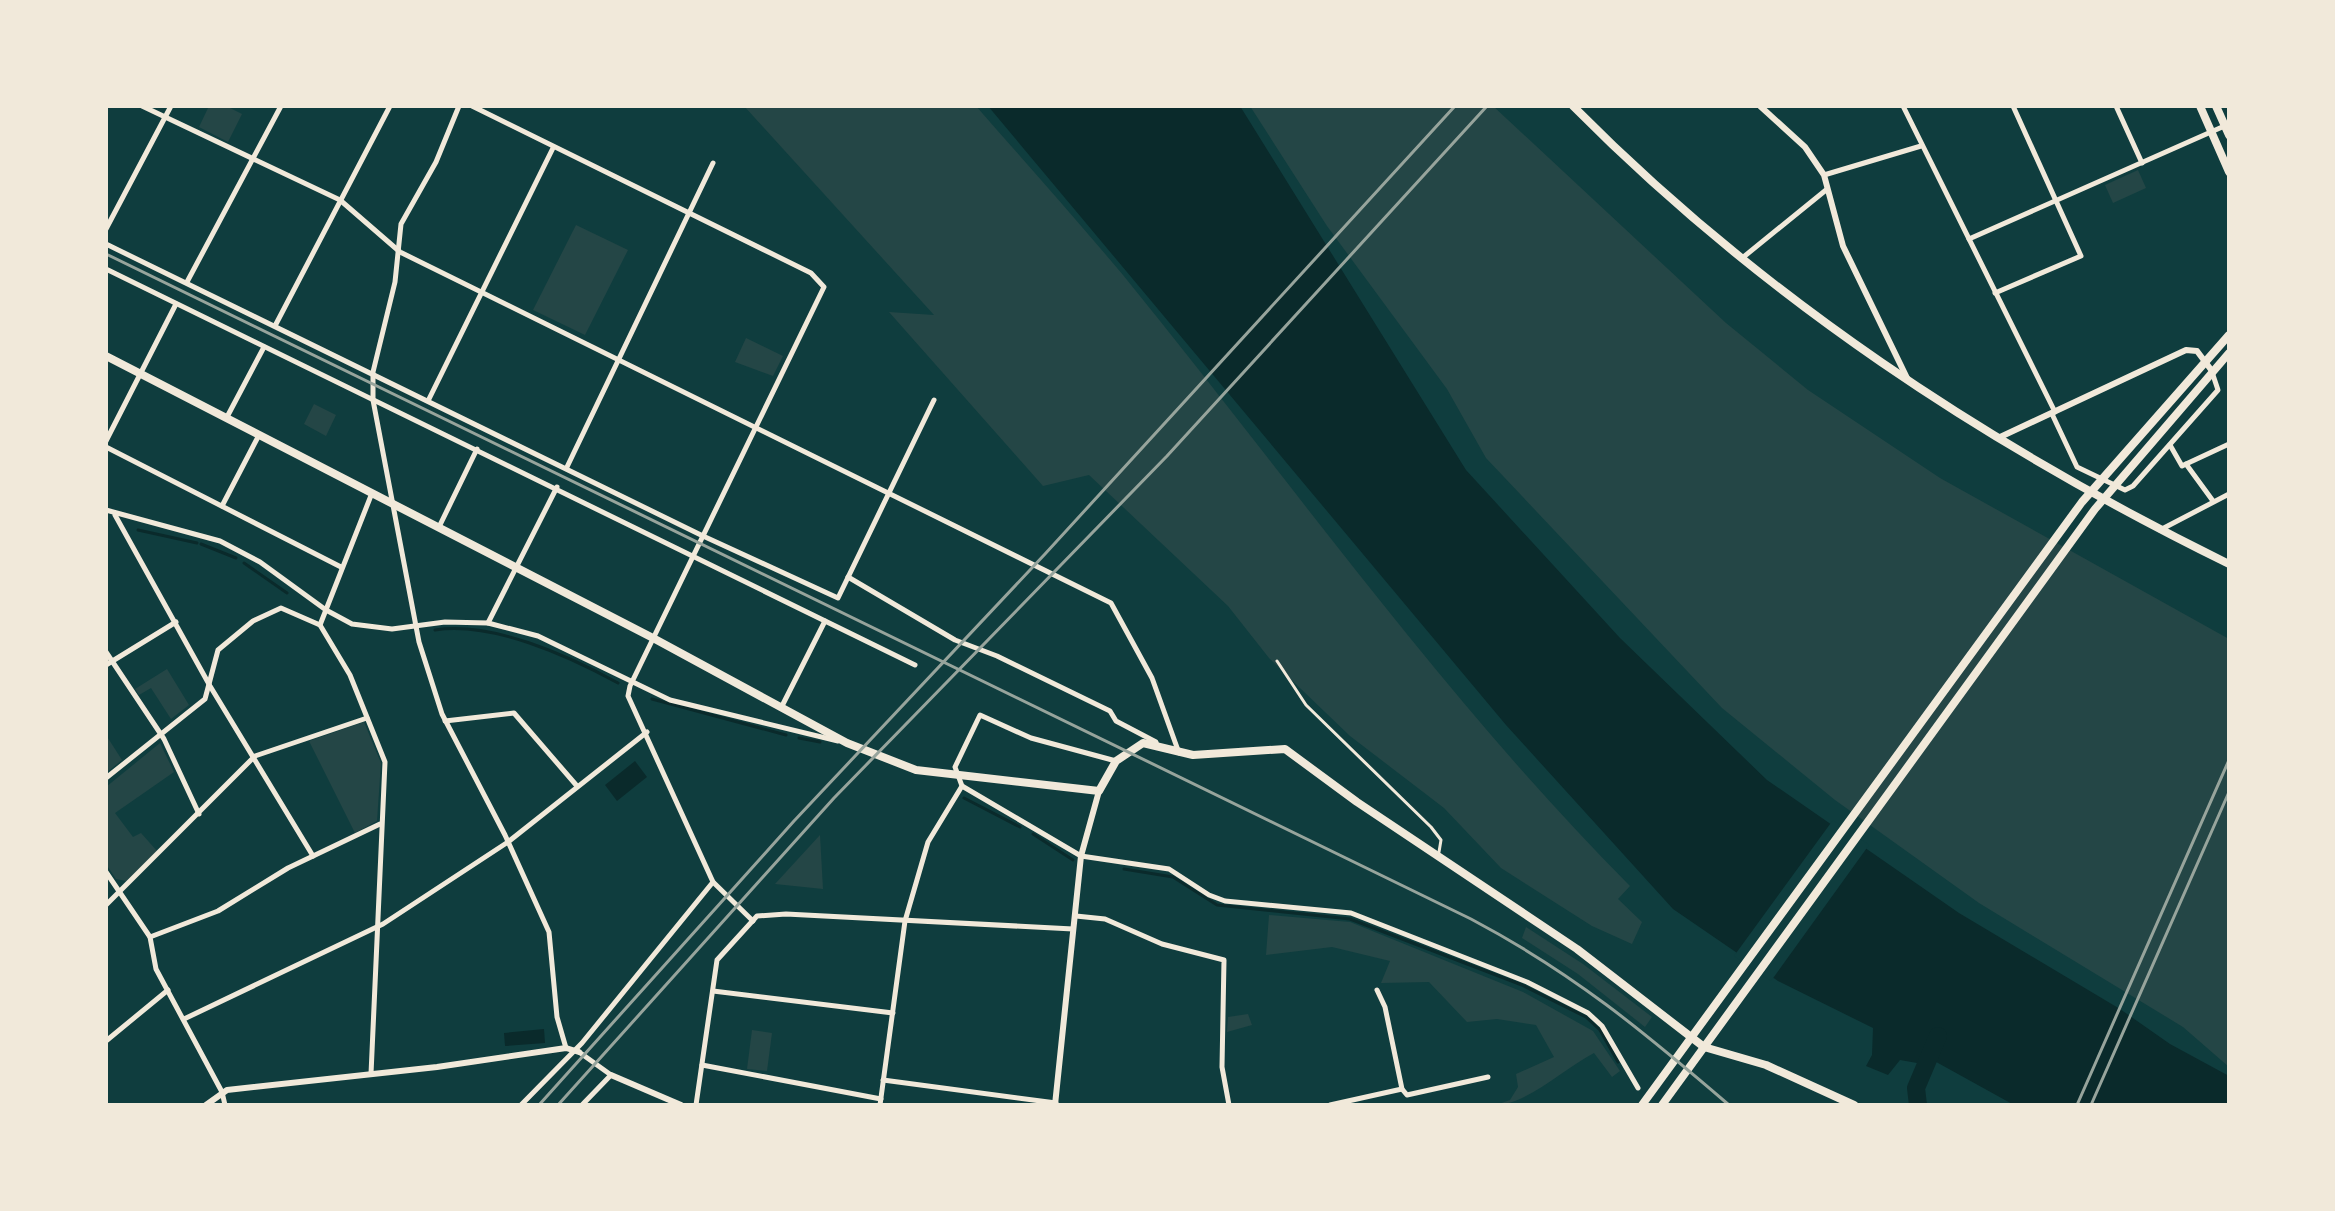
<svg xmlns="http://www.w3.org/2000/svg" width="2335" height="1211" viewBox="0 0 2335 1211" font-family="Montserrat,sans-serif">
<style>
.green{fill:#244646}
.water{fill:#0a2a2b}
.pier{fill:#0f3d3e}
.lines{fill:none;stroke-linecap:round;stroke-linejoin:round}
.stream{stroke:#0a2a2b;stroke-width:3}
.river{stroke:#0a2a2b;stroke-width:18}
.service{stroke:#f1e9da;stroke-width:3}
.minor{stroke:#f1e9da;stroke-width:5}
.tertiary{stroke:#f1e9da;stroke-width:6}
.primary{stroke:#f1e9da;stroke-width:8}
.rail{stroke:#97a49c;stroke-width:3}
</style>
<rect width="100%" height="100%" fill="#0f3d3e"/>
<g class="green">
<polygon points="209,106 226,106 242,114 228,142 199,127"/>
<path d="M744 106H976C1025 162 1075 218 1123 275 1290 480 1443 698 1630 886L1618 899 1642 922 1632 944 1592 926 1501 868 1444 808 1350 736 1301 689 1269 658 1228 606 1089 475 1043 486 889 312 934 315Z"/>
<polygon points="1250,106 1493,106 1726,323 1808,390 1940,478 2229,639 2229,1067 2183,1027 1979,903 1835,800 1722,708 1486,458 1447,389 1327,226"/>
<polygon points="2138,170 2146,188 2113,203 2105,185"/>
<polygon points="576,225 628,250 585,335 533,310"/>
<polygon points="746,338 783,356 773,376 735,362"/>
<polygon points="314,404 336,415 326,436 304,424"/>
<polygon points="167,669 189,705 171,719 151,688 139,695 135,689"/>
<polygon points="364,722 381,763 377,821 355,833 309,741"/>
<polygon points="106,735 122,760 106,773"/>
<polygon points="160,743 174,772 115,813 133,837 141,833 157,851 126,881 116,879 106,864 106,787"/>
<polygon points="820,835 823,889 775,884"/>
<path d="M1269 915 1350 922 1523 992 1593 1031 1620 1071 1612 1077 1594 1053C1565 1068 1526 1105 1496 1105L1510 1100 1518 1087 1516 1074 1554 1057 1536 1025 1497 1019 1467 1022 1429 982 1381 983 1390 961 1332 947 1266 955Z"/>
<polygon points="1526,927 1583,964 1652,1017 1645,1027 1578,974 1522,938"/>
<polygon points="1248,1014 1252,1025 1227,1032 1228,1017"/>
<polygon points="752,1030 772,1033 767,1071 747,1069"/>
</g>
<g class="water">
<polygon points="988,106 1240,106 1466,470 1620,638 1767,780 1959,913 2120,1009 2170,1044 2229,1076 2229,1105 2014,1105 1929,1058 1917,1063 1900,1060 1888,1075 1866,1066 1872,1055 1873,1028 1778,981 1673,909 1506,725"/>
<polygon points="635,761 647,777 617,801 605,785"/>
<polygon points="544,1029 545,1043 505,1046 504,1033"/>
</g>
<polygon class="pier" points="1833,820 1869,845 1771,981 1734,956"/>
<g class="lines">
<g class="stream">
<polyline points="138,530 197,543"/>
<polyline points="201,544 236,558"/>
<polyline points="244,563 287,593"/>
<path d="M435 630C492 621 569 656 618 683"/>
<polyline points="652,699 786,735"/>
<polyline points="799,738 820,742"/>
<polyline points="964,798 1020,827"/>
<polyline points="1033,834 1073,860"/>
<polyline points="1124,869 1173,877 1217,905 1350,919 1522,985 1586,1017 1600,1030 1618,1062"/>
</g>
<polyline class="river" points="1918,1105 1916,1088 1938,1036"/>
<polyline class="service" points="1277,661 1306,705 1431,827 1441,840 1439,852"/>
<g class="minor">
<polyline points="142,106 340,200 400,252 1111,603 1152,678 1179,753"/>
<polyline points="459,106 436,162 401,224 395,282 373,372 373,400 419,642 442,714 505,835 549,932 557,1017 566,1048"/>
<polyline points="472,106 811,273 824,287 630,686 628,696 713,882 753,921"/>
<polyline points="1903,106 2055,412"/>
<polyline points="2116,106 2142,163"/>
<polyline points="1824,175 1921,146"/>
<polyline points="106,229 171,106"/>
<polyline points="1969,239 2229,124"/>
<polyline points="106,244 703,536 838,598 934,400"/>
<polyline points="1741,259 1826,190"/>
<polyline points="106,269 915,665"/>
<polyline points="187,282 281,106"/>
<polyline points="1995,293 2081,256 2013,106"/>
<polyline points="276,324 390,106"/>
<polyline points="429,399 553,148"/>
<polyline points="2052,414 2077,467 2125,490 2133,486 2218,390 2212,372"/>
<polyline points="227,417 264,347"/>
<polyline points="106,441 176,304"/>
<polyline points="2170,445 2182,466 2186,464"/>
<polyline points="106,447 341,567"/>
<polyline points="567,467 713,163"/>
<polyline points="2213,501 2186,464 2229,444"/>
<polyline points="222,506 259,435"/>
<polyline points="106,510 220,541 260,562 326,610 352,624 392,629 445,622 488,623 538,636 670,700 838,741"/>
<polyline points="115,515 210,686 313,856"/>
<polyline points="439,527 477,449"/>
<polyline points="2160,530 2229,494"/>
<polyline points="848,577 955,640 997,656 1110,711 1116,721 1156,742 1157,746"/>
<polyline points="488,623 557,487"/>
<polyline points="320,625 372,493"/>
<polyline points="106,652 164,739 199,814"/>
<polyline points="106,665 176,622"/>
<polyline points="782,706 825,621"/>
<polyline points="445,721 514,713 577,786"/>
<polyline points="1116,761 1031,738 980,715 955,767 962,786 1081,856 1169,869 1209,895 1225,901 1351,913 1527,982 1588,1013 1602,1026 1638,1088"/>
<polyline points="106,778 205,699 218,650 253,621 281,608 320,625 350,675 385,762 371,1074"/>
<polyline points="106,872 150,937 156,969 222,1092 225,1105"/>
<polyline points="106,905 255,756 367,718"/>
<polyline points="1076,916 1105,919 1162,944 1224,960 1222,1067 1229,1105"/>
<polyline points="150,937 218,911 288,868 380,824"/>
<polyline points="1377,990 1385,1007 1402,1089 1407,1095 1488,1077"/>
<polyline points="713,991 893,1013"/>
<polyline points="184,1019 383,924 508,842 647,732"/>
<polyline points="106,1041 168,990"/>
<polyline points="579,1052 611,1075 582,1105"/>
<polyline points="702,1065 881,1099"/>
<polyline points="883,1080 1056,1103"/>
<polyline points="521,1105 582,1043 713,882"/>
<polyline points="696,1105 717,960 757,916 786,914 1073,929"/>
<polyline points="880,1105 905,921 928,842 962,786"/>
<polyline points="1330,1105 1402,1089"/>
</g>
<g class="tertiary">
<polyline points="1760,106 1805,147 1824,175 1843,246 1907,378"/>
<polyline points="1998,438 2186,350 2197,351 2212,371"/>
<polyline points="611,1075 681,1105"/>
<polyline points="206,1105 227,1090 437,1067 566,1048 579,1052"/>
<polyline points="1055,1105 1081,856 1099,791"/>
</g>
<g class="primary">
<path d="M1573 106C1763 298 1987 445 2229 564"/>
<polyline points="2200,106 2229,172"/>
<polyline points="2216,106 2229,135"/>
<polyline points="106,356 653,638 847,743 916,770 1099,791 1116,761 1143,743 1193,755 1285,749 1357,802 1577,949 1704,1047 1766,1065 1854,1105"/>
<polyline points="1642,1105 2082,502 2229,335"/>
<polyline points="1662,1105 2095,509 2229,353"/>
</g>
<g class="rail">
<path d="M106 254 1471 919C1573 973 1643 1031 1729 1105"/>
<polyline points="539,1105 794,821 1045,554 1455,106"/>
<polyline points="558,1105 834,798 1167,456 1487,106"/>
<polyline points="2077,1105 2229,760"/>
<polyline points="2091,1105 2229,792"/>
</g>
</g>
<rect width="2335" height="1211" fill="none" stroke="#f1e9da" stroke-width="216"/>
</svg>
